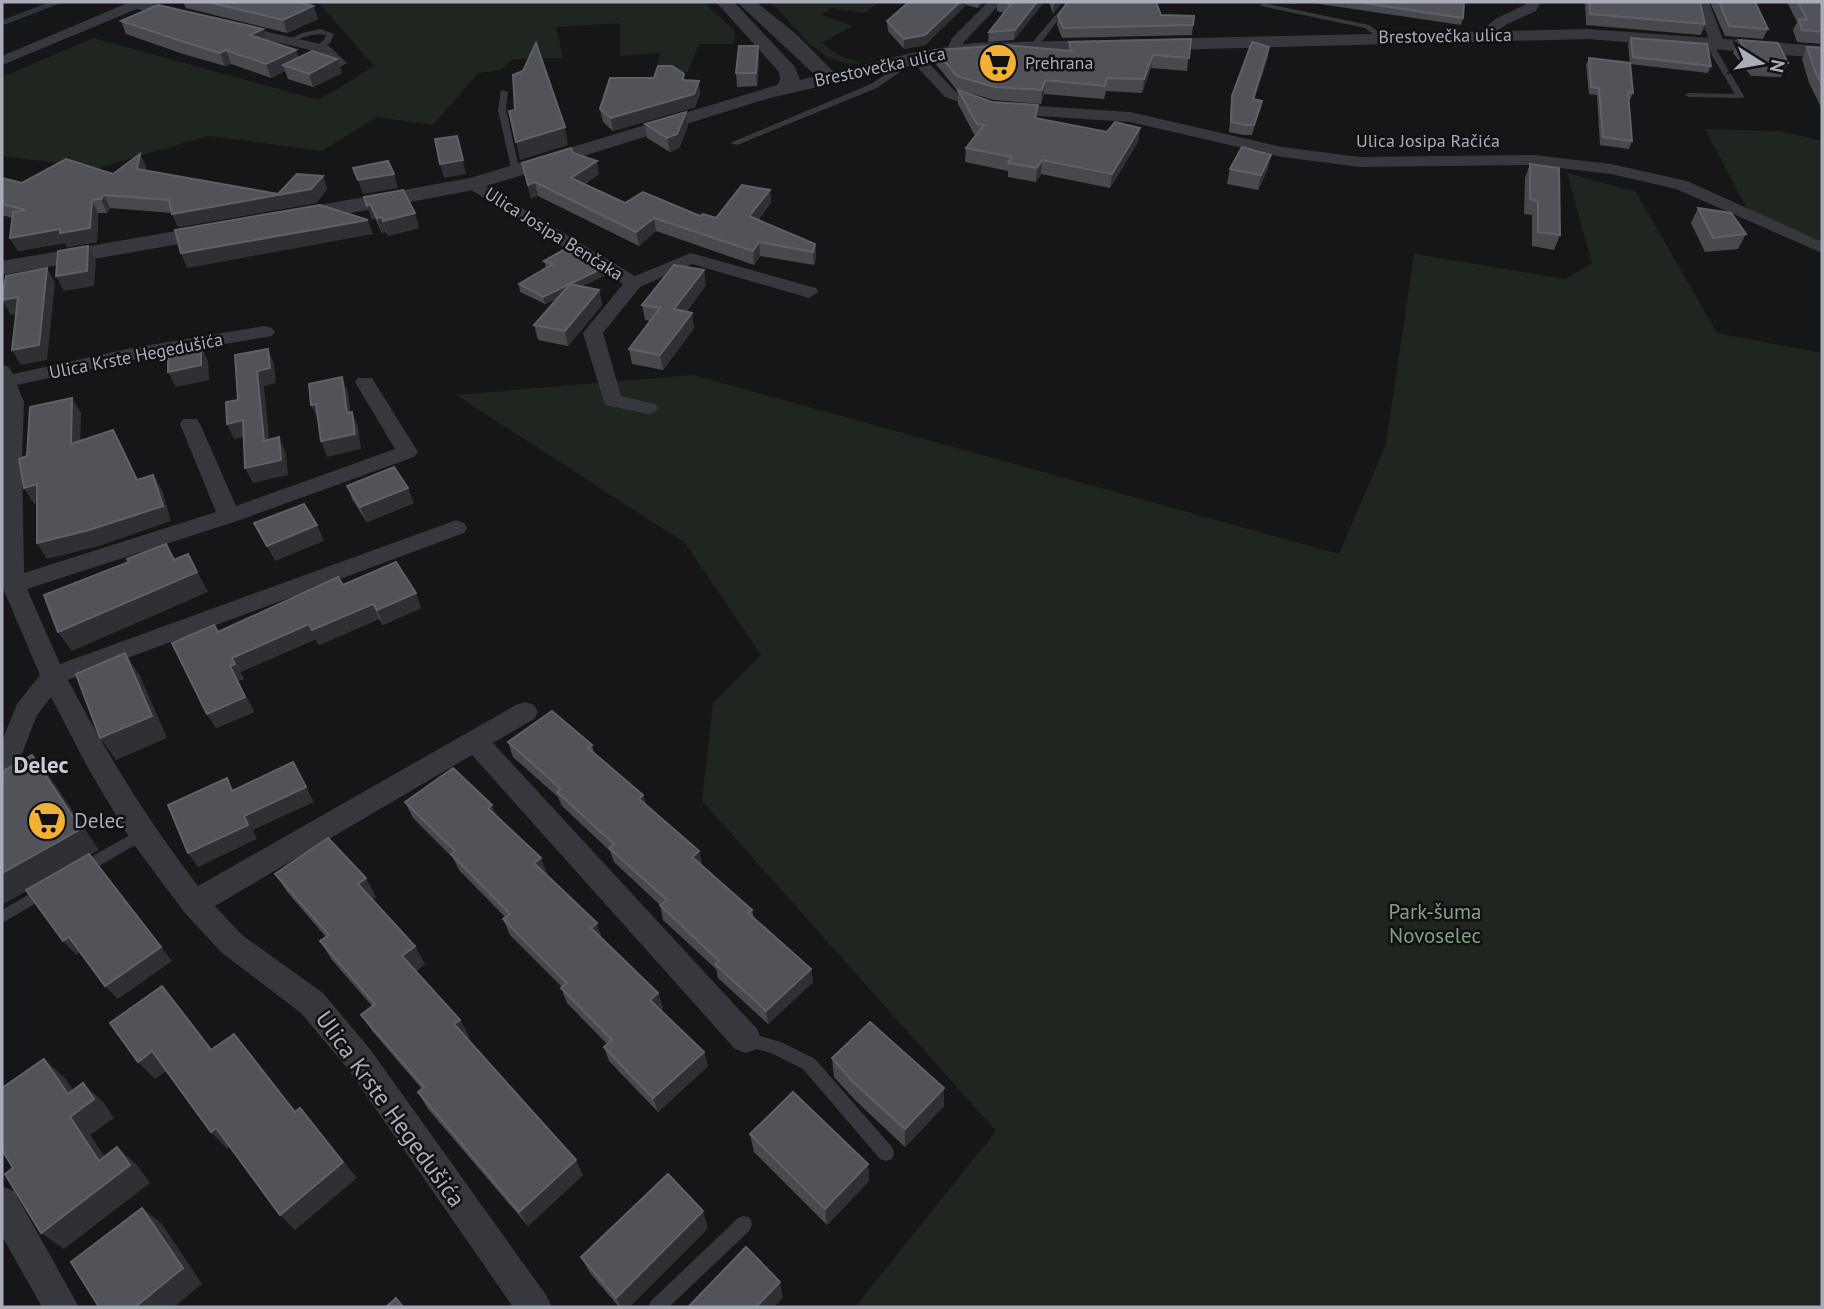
<svg xmlns="http://www.w3.org/2000/svg" width="1824" height="1309" viewBox="0 0 1824 1309" font-family="'PT Sans',sans-serif">
<style>
.green{fill:#1e261f}
.lines{fill:none;stroke-linecap:round;stroke-linejoin:round}
.stream{stroke:#2c353c;stroke-width:5}
.service{fill:#37383d;fill-rule:evenodd}
.minor{fill:#37383d;fill-rule:evenodd}
.tertiary{fill:#37383d;fill-rule:evenodd}
.wall{fill:#47494d}
.shaded-wall{fill:#2f3033}
.building{fill:#525359;stroke:#5f6168;stroke-width:2}
.labels{text-anchor:middle;stroke-width:5;stroke-linejoin:round;paint-order:stroke}
.far-street-label{font-size:18px;fill:#a8adb8;stroke:#111113}
.far-poi-label{font-size:18px;fill:#a8adb8;stroke:#111113;text-anchor:start}
.poi-label{font-size:21px;fill:#a8adb8;stroke:#111113;text-anchor:start}
.park-label{font-size:21px;fill:#7fa381;stroke:#111113}
.neighbourhood-label{font-size:23px;font-weight:bold;fill:#c9ccd4;stroke:#111113}
.near-street-label{font-size:24px;fill:#a8adb8;stroke:#111113}
</style>
<rect width="100%" height="100%" fill="#161618"/>
<g class="green">
<polygon points="318,2 704,2 735,31 734,44 699,44 688,72 657,74 659,53 620,56 620,23 556,27 563,58 513,59 501,70 478,73 433,125 377,117 322,151 208,136 98,168 2,156 2,77 93,38 319,100 374,66"/>
<path d="M770 2H879L864 13 831 8 821 15 853 26 822 43 840 56 862 63C819 69 798 27 770 2Z"/>
<polygon points="1705,129 1781,131 1822,141 1822,244 1749,213"/>
<polygon points="1567,173 1636,192 1717,333 1822,353 1822,1307 855,1307 996,1131 702,801 713,703 761,655 685,543 456,395 693,375 1339,554 1386,444 1414,254 1565,279 1592,263"/>
</g>
<g class="lines">
<polyline class="stream" points="2,23 57,2"/>
<g class="service">
<polygon points="1263,3 1369,25 1386,37 1379,39 1365,28 1261,6 1261,4"/>
<polygon points="1064,5 1069,6 1036,49 1030,49 1030,45"/>
<path d="M320 29 334 34 330 43 321 50 314 48 324 40 326 35C312 32 302 38 289 43L285 41 302 33Z"/>
<polygon points="1706,42 1713,44 1744,96 1743,98 1689,97 1685,95 1689,93 1735,94 1705,44"/>
<polygon points="913,56 920,58 877,88 737,145 730,143 871,84"/>
<polygon points="501,90 508,92 506,110 520,172 516,174 512,172 498,110"/>
<polygon points="142,828 147,830 149,834 147,838 87,873 82,875 77,873 75,869 77,865"/>
<polygon points="45,885 50,887 52,891 50,895 2,923 2,910"/>
<polygon points="746,1032 781,1042 815,1059 892,1147 894,1153 892,1159 886,1161 880,1159 803,1069 773,1054 741,1044 738,1039 741,1034"/>
<polygon points="744,1216 750,1218 752,1224 750,1230 669,1307 648,1307 651,1301 738,1218"/>
</g>
<g class="minor">
<polygon points="130,2 148,2 187,13 189,16 182,20 137,9 2,65 2,56"/>
<polygon points="988,2 1002,2 964,42 958,54 948,54 946,51 952,38"/>
<polygon points="1527,2 1541,2 1536,11 1507,24 1486,39 1476,39 1474,36 1497,18 1525,5"/>
<polygon points="1695,2 1709,2 1725,45 1723,48 1713,48 1711,45"/>
<polygon points="234,24 329,46 347,63 340,67 319,52 229,31 229,25"/>
<polygon points="916,54 921,55 955,91 994,103 1130,112 1282,147 1360,157 1534,155 1611,164 1687,181 1822,242 1822,253 1676,189 1611,174 1534,165 1360,167 1282,157 1130,122 992,113 945,97 909,58"/>
<polygon points="474,179 635,276 691,253 816,288 818,292 809,298 692,264 640,287 603,333 621,396 655,404 658,408 655,412 648,414 605,405 583,333 623,284 468,188 466,184"/>
<path d="M265 326 272 328 275 332 272 336 132 360 17 385 24 402 22 460 24 573 216 512 180 424 183 419H197L200 424 236 506 395 449 355 382 358 378H372L418 452 414 457 237 521 27 589 60 664 448 523 456 520 464 523 467 528 464 533 68 680C108 756 146 818 198 886L516 705 525 702 534 705 538 712 534 719 493 743 757 1029 761 1039 757 1049 746 1053 735 1049 472 755 215 906 242 935 323 993 370 1049 546 1295 552 1307H513L348 1069 301 1013 222 953 184 912 132 842 89 770 51 697 37 715 11 782 2 785V741L17 704 40 675 2 586V365L9 367 13 374 132 348Z"/>
<polygon points="2,1186 14,1191 79,1307 42,1307 2,1236"/>
</g>
<g class="tertiary">
<polygon points="716,2 734,2 795,67 800,80 816,76 737,2 756,2 795,33 834,72 916,52 973,43 1588,29 1822,46 1822,58 1588,39 973,55 916,64 770,98 474,190 292,224 284,222 281,217 284,212 292,210 470,178 777,85 780,80 779,72"/>
<polygon points="217,224 225,226 228,231 225,236 2,275 2,261"/>
</g>
</g>
<g class="wall">
<polygon points="183,2 300,2 313,6 318,19 287,33 186,8"/>
<polygon points="909,2 985,2 978,8 966,5 925,45 904,49 888,31 887,21"/>
<polygon points="997,2 1044,2 1014,40 988,42 989,32 1004,13 997,11"/>
<polygon points="1049,2 1156,2 1161,15 1194,16 1192,35 1062,38 1057,25 1058,16 1066,5 1062,3 1053,14"/>
<polygon points="1282,2 1296,2 1295,4"/>
<polygon points="1306,2 1464,2 1463,18 1461,25"/>
<polygon points="1585,2 1700,2 1705,24 1701,35 1586,25"/>
<polygon points="1710,2 1755,2 1768,29 1763,39 1725,36"/>
<polygon points="1787,2 1822,2 1822,44 1797,42 1793,30 1797,22"/>
<polygon points="121,21 267,40 296,50 298,57 337,59 342,73 313,87 288,79 285,71 271,78 231,64 225,66 183,54 126,34"/>
<polygon points="1631,38 1711,66 1708,73 1630,64 1633,93 1630,100 1628,99 1632,141 1629,149 1600,145 1597,95 1589,94 1586,65 1589,58 1630,63 1628,45"/>
<polygon points="1191,39 1187,71 1151,68 1142,93 1106,91 1104,99 1044,94 1041,104 994,100 956,89 935,63 935,50 1068,50 1069,42"/>
<polygon points="1739,40 1788,63 1781,77 1751,76 1733,53"/>
<polygon points="758,46 759,60 757,86 737,87 736,73"/>
<polygon points="1807,47 1822,48 1822,109 1809,83 1802,59"/>
<polygon points="1268,57 1254,100 1262,101 1252,135 1243,135 1229,132 1231,106 1232,96"/>
<polygon points="684,74 685,81 700,94 695,107 613,131 603,122 600,109 654,78"/>
<polygon points="958,90 1037,118 1107,132 1140,128 1138,142 1110,188 1041,174 1036,182 1008,177 1008,171 965,162 966,148 975,136 958,104"/>
<polygon points="686,112 688,126 679,148 670,152 647,138 645,124"/>
<polygon points="573,153 599,174 585,184 625,203 716,218 770,190 771,203 758,220 815,244 816,258 814,265 760,256 754,265 656,231 639,246 538,196 531,198 522,163"/>
<polygon points="140,154 146,167 145,170 278,194 323,176 327,189 316,203 178,227 172,213 110,208 107,213 98,213 97,242 67,247 65,243 18,251 10,238 12,218 2,215 2,178 22,183 113,174"/>
<polygon points="1530,164 1560,235 1554,250 1532,246 1532,215 1524,214 1525,178"/>
<polygon points="1230,169 1268,169 1258,190 1227,184"/>
<polygon points="364,197 419,228 388,236 386,232 382,233 375,218 372,220"/>
<polygon points="1698,208 1746,234 1738,249 1705,252 1691,223"/>
<polygon points="544,261 604,276 582,286 599,290 602,305 568,346 538,340 534,325 558,298 545,304 520,292 519,284 546,268"/>
<polygon points="706,285 686,312 694,328 663,370 632,364 629,349 650,321 645,320 642,305"/>
<polygon points="347,486 414,503 367,522 353,501"/>
<polygon points="343,585 421,608 383,625 379,619 319,645 316,639 240,672 244,679 238,681 254,712 216,728 207,714 218,632"/>
<polygon points="508,742 592,745 594,753 643,795 646,805 699,851 702,865 752,910 754,918 811,969 813,982 768,1024 718,978 716,969 663,920 660,905 614,862 610,851 562,806 558,797 513,757"/>
<polygon points="405,802 496,815 547,874 546,875 602,938 658,993 663,1008 661,1010 704,1052 708,1066 658,1112 609,1061 604,1047 607,1044 567,1003 561,988 562,987 510,935 503,919 505,917 459,870 453,858 413,818"/>
<polygon points="275,874 376,897 372,900 425,964 416,971 460,1020 469,1037 467,1039 583,1175 528,1226 428,1109 418,1092 422,1089 373,1032 361,1015 372,1006 332,960 320,941 326,937 288,893"/>
<polygon points="832,1058 944,1106 905,1147 855,1100 834,1077"/>
<polygon points="750,1134 868,1164 869,1181 827,1225 754,1152"/>
<polygon points="708,1228 629,1307 619,1307 590,1273 581,1257"/>
</g>
<g class="shaded-wall">
<polygon points="960,2 966,2 966,5 925,45 904,49 904,39"/>
<polygon points="979,2 985,2 978,8"/>
<polygon points="1037,2 1044,2 1014,40 1015,30"/>
<polygon points="1056,2 1062,2 1062,3 1053,14 1054,4"/>
<polygon points="313,6 318,19 287,33 283,20"/>
<polygon points="263,29 267,43 250,35"/>
<polygon points="758,46 759,60 757,86 756,73"/>
<polygon points="1269,47 1268,57 1251,109 1253,99"/>
<polygon points="226,50 231,64 225,66 220,53"/>
<polygon points="296,50 301,64 283,65 285,71 271,78 266,64"/>
<polygon points="1153,55 1151,68 1142,93 1144,79"/>
<polygon points="337,59 342,73 313,87 309,74"/>
<polygon points="1045,80 1044,94 1041,104 1042,90"/>
<polygon points="699,81 700,94 695,107 613,131 611,118"/>
<polygon points="1262,101 1260,110 1252,135 1254,125"/>
<polygon points="686,112 688,126 679,148 670,152 667,138"/>
<polygon points="565,127 568,145 520,160 516,142"/>
<polygon points="1140,128 1138,142 1110,188 1112,174"/>
<polygon points="457,136 466,174 444,178 440,164"/>
<polygon points="140,154 146,167 143,182 137,169"/>
<polygon points="1271,155 1268,169 1258,190 1261,175"/>
<polygon points="1042,160 1041,174 1036,182 1037,168"/>
<polygon points="597,161 599,174 574,191 571,178"/>
<polygon points="394,174 398,188 363,194 358,180"/>
<polygon points="323,176 327,189 316,203 178,227 172,214 311,189"/>
<polygon points="535,182 538,196 531,198 528,185"/>
<polygon points="770,190 771,203 751,229 749,216"/>
<polygon points="104,195 110,208 107,213 101,199"/>
<polygon points="92,200 98,213 97,242 67,247 65,243 18,251 10,238"/>
<polygon points="370,204 375,218 372,220 367,206"/>
<polygon points="415,213 419,228 388,236 383,221"/>
<polygon points="382,217 386,232 382,233 377,218"/>
<polygon points="654,218 656,231 639,246 636,232"/>
<polygon points="368,220 373,234 187,268 181,253"/>
<polygon points="759,242 760,256 754,265 753,251"/>
<polygon points="815,244 816,258 814,265 813,252"/>
<polygon points="88,246 96,261 94,286 64,291 56,276"/>
<polygon points="47,268 55,283 47,360 21,365 12,350"/>
<polygon points="603,268 604,276 545,304 543,297"/>
<polygon points="704,270 706,285 676,324 674,309"/>
<polygon points="599,290 602,305 568,346 565,331"/>
<polygon points="18,297 27,312 11,315 2,300"/>
<polygon points="692,313 694,328 663,370 660,355"/>
<polygon points="201,346 208,361 209,380 176,387 168,372"/>
<polygon points="268,349 274,364 276,383 264,386 271,456 264,441 257,371"/>
<polygon points="342,377 348,392 353,428 347,413"/>
<polygon points="72,398 81,413 80,459 71,444"/>
<polygon points="316,404 318,420 311,405"/>
<polygon points="352,412 358,427 361,449 327,457 321,441"/>
<polygon points="243,420 250,436 234,439 227,424"/>
<polygon points="113,430 122,445 145,496 137,480"/>
<polygon points="279,437 286,453 288,475 253,483 245,468"/>
<polygon points="153,475 162,490 171,521 99,546 47,559 37,543"/>
<polygon points="37,484 47,500 34,504 24,488"/>
<polygon points="408,488 414,503 367,522 360,507"/>
<polygon points="317,525 324,541 275,561 267,546"/>
<polygon points="166,544 178,564 188,554 208,592 72,651 58,632 174,560"/>
<polygon points="416,593 421,608 383,625 377,610"/>
<polygon points="373,604 379,619 319,645 312,630"/>
<polygon points="309,624 316,639 240,672 232,658"/>
<polygon points="125,653 140,676 167,738 116,760 100,738"/>
<polygon points="235,664 244,679 238,681 254,712 216,728 207,714 230,666"/>
<polygon points="32,755 50,777 99,850 90,855 172,961 118,999 105,986 90,855 2,905 2,873"/>
<polygon points="293,762 314,802 253,830 257,839 198,867 188,853 244,816"/>
<polygon points="643,795 647,810 639,799"/>
<polygon points="492,805 498,822 488,808"/>
<polygon points="699,851 702,866 692,857"/>
<polygon points="541,858 547,874 540,879 534,863"/>
<polygon points="366,878 376,897 369,903 358,884"/>
<polygon points="597,923 602,939 591,928"/>
<polygon points="69,937 82,951 76,955 63,941"/>
<polygon points="415,946 425,964 412,974 402,956"/>
<polygon points="811,969 813,982 768,1024 766,1011"/>
<polygon points="162,986 178,1005 227,1068 211,1050"/>
<polygon points="658,993 663,1008 655,1015 650,1000"/>
<polygon points="460,1020 469,1037 464,1041 454,1024"/>
<polygon points="152,1051 169,1069 155,1079 138,1062"/>
<polygon points="704,1052 708,1066 658,1112 653,1098"/>
<polygon points="44,1059 65,1078 84,1106 83,1083 103,1102 114,1118 90,1135 117,1175 117,1147 137,1165 150,1183 64,1249 41,1233 99,1161 70,1117 68,1094"/>
<polygon points="944,1088 944,1106 905,1147 905,1129"/>
<polygon points="300,1108 357,1178 295,1230 280,1215"/>
<polygon points="216,1128 232,1145 227,1149 211,1132"/>
<polygon points="576,1160 583,1175 528,1226 519,1212"/>
<polygon points="868,1164 869,1181 827,1225 825,1209"/>
<polygon points="142,1208 162,1224 202,1284 174,1307 135,1307"/>
<polygon points="703,1211 708,1228 629,1307 621,1307 616,1298"/>
<polygon points="780,1282 783,1298 774,1307 756,1307"/>
</g>
<g class="building">
<polygon points="208,2 300,2 313,6 283,20"/>
<polygon points="909,2 960,2 925,35 904,39 887,21"/>
<polygon points="998,2 1037,2 1015,30 989,32 1011,4"/>
<polygon points="1068,2 1156,2 1161,15 1194,16 1193,25 1063,28 1058,16"/>
<polygon points="1357,2 1464,2 1463,18"/>
<polygon points="1589,2 1700,2 1705,24 1590,14"/>
<polygon points="1719,2 1755,2 1768,29 1729,26"/>
<polygon points="1798,2 1822,2 1822,32 1802,30 1799,19 1807,20"/>
<polygon points="158,5 263,29 250,35 296,50 266,64 226,50 220,53 178,40 121,21"/>
<polygon points="1631,38 1707,44 1711,66 1633,57"/>
<polygon points="1191,39 1189,58 1153,55 1144,79 1107,78 1105,86 1045,80 1042,90 995,87 957,76 935,50 1005,45 1072,51 1069,42"/>
<polygon points="1739,40 1778,43 1788,63 1757,63"/>
<polygon points="1252,42 1269,47 1253,99 1262,101 1254,125 1245,125 1231,122 1232,96"/>
<polygon points="536,43 565,127 516,142 509,111 515,110 513,75 523,71"/>
<polygon points="739,46 758,46 756,73 736,73"/>
<polygon points="1807,47 1822,48 1822,85 1815,71"/>
<polygon points="312,51 337,59 309,74 283,65"/>
<polygon points="1589,58 1630,63 1633,93 1628,92 1632,141 1603,137 1599,88 1591,87"/>
<polygon points="658,66 672,66 684,74 682,80 699,81 694,94 611,118 600,109 610,78 654,78"/>
<polygon points="958,90 992,102 1038,105 1035,118 1107,132 1115,122 1140,128 1112,174 1042,160 1037,168 1008,163 1012,157 966,148 984,125 977,124"/>
<polygon points="686,112 677,134 667,138 645,124"/>
<polygon points="457,136 463,160 440,164 435,139"/>
<polygon points="1242,147 1271,155 1261,175 1230,169"/>
<polygon points="571,148 573,153 597,161 571,178 625,203 643,192 700,216 703,214 716,218 742,185 770,190 749,216 815,244 813,252 759,242 753,251 654,218 636,232 535,182 528,185 522,163"/>
<polygon points="140,154 137,169 278,194 297,174 323,176 311,189 172,214 169,200 104,195 101,199 92,200 90,228 60,233 60,229 10,238 13,212 26,210 2,204 2,178 22,183 66,159 113,174"/>
<polygon points="388,161 394,174 358,180 353,168"/>
<polygon points="1530,164 1559,168 1560,235 1538,232 1538,201 1530,199"/>
<polygon points="403,190 415,213 383,221 382,217 377,218 370,204 367,206 364,197"/>
<polygon points="320,205 368,220 181,253 175,230"/>
<polygon points="1698,208 1731,213 1746,234 1713,238"/>
<polygon points="88,246 87,271 56,276 58,251"/>
<polygon points="567,248 603,268 543,297 519,284 553,264 544,261"/>
<polygon points="674,265 704,270 674,309 692,313 660,355 629,349 660,308 642,305"/>
<polygon points="47,268 39,345 12,350 18,297 2,300 6,276"/>
<polygon points="570,284 599,290 565,331 534,325"/>
<polygon points="201,346 201,365 168,372 168,352"/>
<polygon points="268,349 270,368 257,371 264,441 279,437 281,460 245,468 243,420 227,424 226,402 238,400 235,355"/>
<polygon points="342,377 347,413 352,412 355,434 321,441 316,404 311,405 309,384"/>
<polygon points="72,398 71,444 113,430 137,480 153,475 163,506 89,530 37,543 37,484 24,488 19,459 27,456 30,407"/>
<polygon points="394,467 408,488 360,507 347,486"/>
<polygon points="304,504 317,525 267,546 254,523"/>
<polygon points="166,544 174,560 188,554 197,572 58,632 44,595 129,562 127,559"/>
<polygon points="396,562 416,593 377,610 373,604 312,630 309,624 232,658 235,664 230,666 245,697 207,714 172,643 214,625 218,632 338,577 343,585"/>
<polygon points="125,653 152,716 100,738 76,674"/>
<polygon points="552,711 592,745 588,748 643,795 639,799 699,851 692,857 752,910 748,913 811,969 766,1011 715,964 719,961 660,905 667,900 609,848 614,844 557,792 561,789 508,742"/>
<polygon points="32,755 81,829 2,873 2,779 5,770"/>
<polygon points="293,762 306,787 244,816 248,825 188,853 168,805 227,778 232,791"/>
<polygon points="453,768 492,805 488,808 541,858 534,863 597,923 591,928 658,993 650,1000 704,1052 653,1098 604,1047 612,1040 561,988 567,983 503,919 510,914 451,854 455,851 405,802"/>
<polygon points="328,838 366,878 358,884 415,946 402,956 460,1020 454,1024 576,1160 519,1212 418,1092 424,1087 361,1015 375,1004 320,941 329,935 275,874"/>
<polygon points="89,854 161,947 105,986 69,937 63,941 26,890"/>
<polygon points="162,986 211,1050 234,1034 295,1112 300,1108 343,1162 280,1215 216,1128 211,1132 152,1051 138,1062 110,1023"/>
<polygon points="870,1022 944,1088 905,1129 853,1082 832,1058"/>
<polygon points="44,1059 68,1094 83,1083 94,1099 70,1117 99,1161 117,1147 130,1165 41,1233 5,1174 13,1168 2,1150 2,1088"/>
<polygon points="793,1092 868,1164 825,1209 750,1134"/>
<polygon points="668,1174 703,1211 616,1298 581,1257"/>
<polygon points="142,1208 183,1268 135,1307 99,1307 71,1262"/>
<polygon points="746,1247 780,1282 756,1307 688,1307"/>
<polygon points="396,1298 403,1307 386,1307"/>
</g>
<defs>
<symbol id="supermarket-disc" viewBox="-11 -11 22 22"><circle r="9.5" fill="#f2b134" stroke="#111113"/><path d="M-6-5.5h2.5l.6 2H6L4.5 2H-2.5L-4.4-4H-6ZM-1.5 3.2a1.3 1.3 0 1 0 .1 0ZM3 3.2a1.3 1.3 0 1 0 .1 0Z" fill="#111"/></symbol>
</defs>
<g fill-rule="evenodd">
<use href="#supermarket-disc" x="976" y="41" width="44" height="44"/>
<use href="#supermarket-disc" x="25" y="799" width="44" height="44"/>
</g>
<g class="labels">
<g class="far-street-label">
<text transform="translate(1445 36) rotate(-1)" y="6">Brestovečka ulica</text>
<text transform="translate(880 67) rotate(-12)" y="6">Brestovečka ulica</text>
<text x="1428" y="147">Ulica Josipa Račića</text>
<text transform="translate(554 234) rotate(32)" y="6">Ulica Josipa Benčaka</text>
<text transform="translate(136 356) rotate(-11)" y="6">Ulica Krste Hegedušića</text>
</g>
<g class="far-poi-label">
<text x="1025" y="69">Prehrana</text>
</g>
<g class="poi-label">
<text x="74" y="828">Delec</text>
</g>
<g class="park-label">
<text x="1435" y="919">Park-šuma<tspan x="1435" dy="24">Novoselec</tspan></text>
</g>
<g class="neighbourhood-label">
<text x="41" y="773">Delec</text>
</g>
<g class="near-street-label">
<text transform="translate(390 1109) rotate(54)" y="8">Ulica Krste Hegedušića</text>
</g>
</g>
<rect width="1824" height="1309" fill="none" stroke="#a8adb8" stroke-width="7"/>
<g transform="translate(1761 63) rotate(101)" stroke="#111113" stroke-width="5" paint-order="stroke">
<path d="M0-5L12 26L0 18L-12 26Z" fill="#a8adb8"/>
<text y="-10" font-size="19" font-weight="bold" text-anchor="middle" fill="#a8adb8">N</text>
</g>
</svg>
